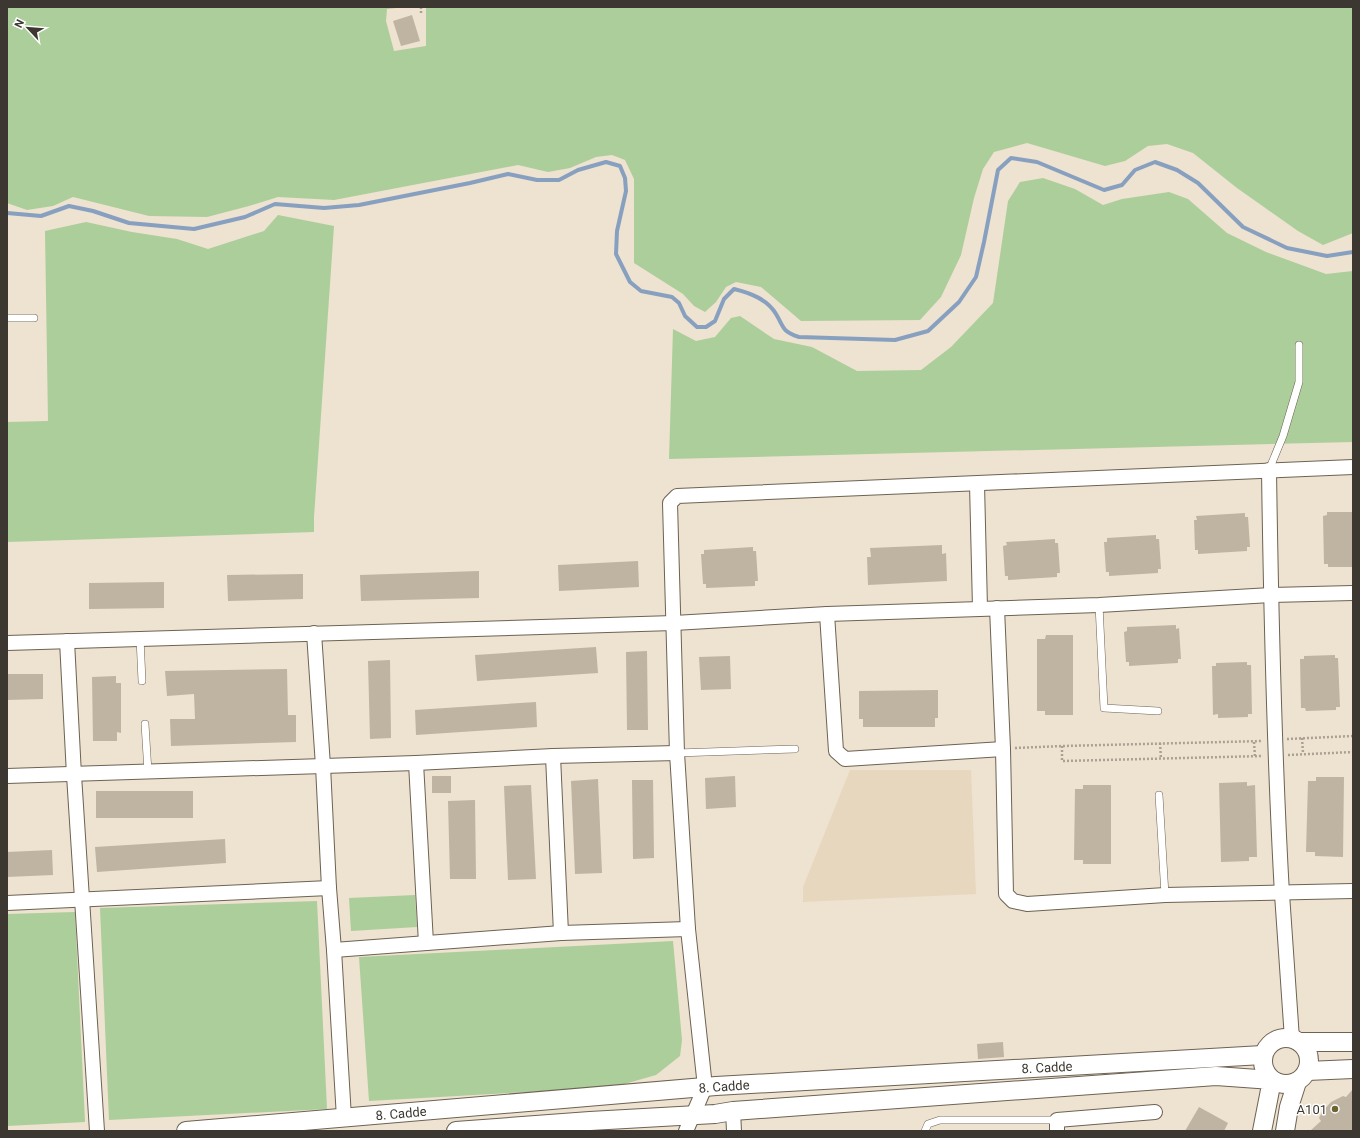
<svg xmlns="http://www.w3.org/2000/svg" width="1360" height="1138" viewBox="0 0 1360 1138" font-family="Roboto,sans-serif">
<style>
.built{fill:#e7d7be}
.green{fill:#acce9a}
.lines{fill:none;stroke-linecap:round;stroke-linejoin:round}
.stream{stroke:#87a0c0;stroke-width:4}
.building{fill:#bfb3a2}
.service-casing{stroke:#6d6253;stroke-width:8}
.minor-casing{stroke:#6d6253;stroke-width:16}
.tertiary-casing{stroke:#6d6253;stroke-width:20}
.path{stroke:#aaa193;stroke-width:2.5;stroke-dasharray:2 2;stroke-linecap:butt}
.service{stroke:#fff;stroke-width:7}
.minor{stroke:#fff;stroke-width:14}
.tertiary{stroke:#fff;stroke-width:18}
.poi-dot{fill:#6f6330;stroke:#fff;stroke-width:1.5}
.labels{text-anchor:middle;stroke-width:3;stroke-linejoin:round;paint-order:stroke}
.street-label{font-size:13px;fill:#3c3831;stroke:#fff}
.poi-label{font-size:13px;fill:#3c3831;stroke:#fff;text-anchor:end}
</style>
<rect width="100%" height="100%" fill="#eee2d0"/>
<polygon class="built" points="850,770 971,770 976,894 803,902 803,887"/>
<g class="green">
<polygon points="7,7 405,7 387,9 386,21 394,51 426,46 426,7 1353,7 1353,233 1323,245 1298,231 1237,188 1193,153 1167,144 1148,146 1125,161 1105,166 1027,143 994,152 983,169 974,198 961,255 941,297 920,320 801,321 761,287 736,282 726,287 716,302 705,312 694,306 683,294 634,263 634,179 625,160 612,155 596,157 570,168 548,172 518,165 334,200 278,197 249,206 207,217 149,216 73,197 53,206 27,210 7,203"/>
<polygon points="1043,178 1075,189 1103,205 1122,199 1169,192 1188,199 1227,233 1266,252 1326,274 1353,271 1353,442 669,459 673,329 696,341 715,337 731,318 740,316 774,339 812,347 857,371 921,370 951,347 993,303 1008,201 1020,182"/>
<polygon points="278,215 334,226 314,517 314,532 7,542 7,422 48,421 45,231 86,222 132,232 177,239 208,249 264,231"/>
<polygon points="415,895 417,927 351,931 349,898"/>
<polygon points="317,901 327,1109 109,1120 100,908"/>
<polygon points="75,912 85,1122 7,1126 7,914"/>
<polygon points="673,941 682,1040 680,1056 656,1075 614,1087 369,1101 359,957"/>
</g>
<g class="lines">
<path class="stream" d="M7 213 41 216 69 206 93 211 129 223 194 229 245 217 275 204 324 208 359 205 470 183 508 174 537 180H559L578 170 606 162 620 166 625 178 626 191 617 231 616 254 630 282 641 291 672 297 679 303 685 316 697 327H706L715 321 724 299 734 289C750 293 767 299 776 314 784 327 782 332 799 337L895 340 928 331 959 302 976 277 984 242 998 170 1011 158 1037 162 1104 190 1122 185 1135 170 1155 162 1177 170 1198 183 1243 227 1287 248 1327 256 1353 252"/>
</g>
<g class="building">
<polygon points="412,15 420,41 401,46 393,21"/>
<polygon points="1327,512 1353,512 1353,567 1328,567 1328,564 1324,564 1323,516 1327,515"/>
<polygon points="1245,513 1245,517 1248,517 1250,547 1247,547 1247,551 1198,554 1198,550 1195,550 1194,520 1197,520 1196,516"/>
<polygon points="1156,535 1156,539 1159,539 1161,569 1158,569 1158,573 1109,576 1109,572 1106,572 1104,542 1107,542 1107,538"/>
<polygon points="1055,539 1055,543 1058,543 1060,573 1057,573 1057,577 1008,580 1008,576 1005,576 1003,546 1007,545 1006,542"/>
<polygon points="942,545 942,554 946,553 947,581 868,585 867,557 871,557 870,548"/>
<polygon points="753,547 753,551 756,551 758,581 755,581 755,586 706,588 706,584 703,584 701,554 704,554 704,550"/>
<polygon points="638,561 639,587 559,591 558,565"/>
<polygon points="479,571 479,598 361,601 360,575"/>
<polygon points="303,574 303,599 228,601 227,575"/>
<polygon points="164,582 164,608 89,609 89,583"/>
<polygon points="1176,625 1176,629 1179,628 1181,659 1178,659 1178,663 1129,666 1129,662 1126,662 1124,632 1127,631 1127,627"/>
<polygon points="1046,635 1073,635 1073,715 1045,715 1045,711 1037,711 1037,639 1045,639"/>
<polygon points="596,647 598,673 477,681 475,655"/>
<polygon points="647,651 648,730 627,730 626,652"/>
<polygon points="1335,655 1335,658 1338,658 1340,707 1336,707 1336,710 1306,711 1305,708 1301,708 1300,659 1304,659 1304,656"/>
<polygon points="730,656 731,689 701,690 699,657"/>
<polygon points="390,660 391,738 370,739 368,661"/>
<polygon points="1247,662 1247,665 1251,665 1252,714 1248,714 1248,717 1218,718 1218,714 1213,715 1212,666 1216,666 1216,663"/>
<polygon points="287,669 288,715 296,715 296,742 171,746 170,719 195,719 194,694 167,696 165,671"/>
<polygon points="7,674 43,674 43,699 7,700"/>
<polygon points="116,676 116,683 121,683 121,733 117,732 117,741 93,741 92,677"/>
<polygon points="938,690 938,718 935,718 935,727 863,727 863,719 859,719 859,691"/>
<polygon points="536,702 537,727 416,735 415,710"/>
<rect x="432" y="776" width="19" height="17"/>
<polygon points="735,776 736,807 706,809 705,778"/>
<polygon points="1316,777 1344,777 1343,857 1315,856 1315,852 1306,852 1308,781 1316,781"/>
<polygon points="598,779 602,873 575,874 571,781"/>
<polygon points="632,780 653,780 654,858 633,859"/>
<polygon points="1247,782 1247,786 1255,785 1257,857 1249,857 1249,861 1221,862 1219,783"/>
<polygon points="531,785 536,879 508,880 504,786"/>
<polygon points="1083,785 1111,785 1111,864 1083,864 1083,860 1074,860 1075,789 1083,789"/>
<rect x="96" y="791" width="97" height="27"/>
<polygon points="475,800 476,879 450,879 448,801"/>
<polygon points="225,839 226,863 97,872 95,847"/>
<polygon points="52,850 53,875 7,877 7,852"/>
<polygon points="1003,1042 1004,1057 978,1059 977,1044"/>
<polygon points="1353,1089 1353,1131 1310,1131 1321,1121 1319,1118 1322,1112 1331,1102 1343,1096 1346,1097"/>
<polygon points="1199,1107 1228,1123 1224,1131 1185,1131"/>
</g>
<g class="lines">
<defs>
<g id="service">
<polyline points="7,318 34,318"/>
<polyline points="1269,470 1283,436 1299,382 1299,345"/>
<polyline points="1099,605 1104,708 1158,711"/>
<polyline points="140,638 142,681"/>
<polyline points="145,724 148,772"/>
<polyline points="677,753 795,749"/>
<polyline points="1159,795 1165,895"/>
<polyline points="925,1131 928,1124 940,1120 1057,1120"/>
</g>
<g id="minor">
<path d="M1269 470C1271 611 1274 753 1282 894 1285 942 1289 990 1292 1039"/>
<polyline points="977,484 980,608"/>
<polyline points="997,608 1003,749 1006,894 1013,901 1027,904 1165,895 1353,891"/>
<polyline points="827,614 836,751 845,759 1003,749"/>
<polyline points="314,633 323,766 329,888 334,950 344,1118"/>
<polyline points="67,641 74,775 97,1131"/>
<polyline points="7,643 674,623 827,614 1099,605 1271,595 1353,593"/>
<polyline points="553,756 561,933"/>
<polyline points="416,763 426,943"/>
<polyline points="7,776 416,763 553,756 677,753"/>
<polyline points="7,903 329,888"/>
<polyline points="334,950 561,933 688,929"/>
<polyline points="733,1111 734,1131"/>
<polyline points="686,1131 705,1087 688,929 677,753 670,503 677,496 1353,467"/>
<polyline points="1057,1131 1057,1120 1155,1112"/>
</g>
<g id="tertiary">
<circle cx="1286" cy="1061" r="23"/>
<polyline points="1299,1042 1353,1042"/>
<polyline points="1307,1071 1353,1069"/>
<polyline points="186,1131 716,1086 1263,1055"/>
<polyline points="456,1131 590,1121 715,1114 733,1111 1216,1076 1272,1080 1262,1131"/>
<polyline points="1285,1131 1289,1107 1297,1082"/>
</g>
</defs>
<use href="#service" class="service-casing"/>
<use href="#minor" class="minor-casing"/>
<use href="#tertiary" class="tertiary-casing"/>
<g class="path">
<polyline points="421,7 421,13"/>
<polyline points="1302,738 1303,753"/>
<polyline points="1287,739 1353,736"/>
<polyline points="1254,742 1255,757"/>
<polyline points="1160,743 1161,759"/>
<polyline points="1062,746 1062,761 1263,756"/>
<polyline points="1015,748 1062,746 1262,741"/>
<polyline points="1288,755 1353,752"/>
</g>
<use href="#service" class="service"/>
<use href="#minor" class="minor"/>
<use href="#tertiary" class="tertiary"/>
</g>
<circle class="poi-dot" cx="1335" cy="1109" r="4"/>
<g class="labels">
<g class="street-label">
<text transform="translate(1047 1067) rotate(-3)" y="5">8. Cadde</text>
<text transform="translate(724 1086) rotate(-4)" y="5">8. Cadde</text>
<text transform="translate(401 1113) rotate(-5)" y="5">8. Cadde</text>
</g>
<g class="poi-label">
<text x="1327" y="1114">A101</text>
</g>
</g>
<rect width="1360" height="1138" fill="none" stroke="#3c3831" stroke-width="16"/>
<g transform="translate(28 28) rotate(296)" stroke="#ffffff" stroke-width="3" paint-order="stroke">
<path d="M0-3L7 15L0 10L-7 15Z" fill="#3c3831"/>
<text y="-6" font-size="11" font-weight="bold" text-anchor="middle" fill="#3c3831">N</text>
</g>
</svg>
